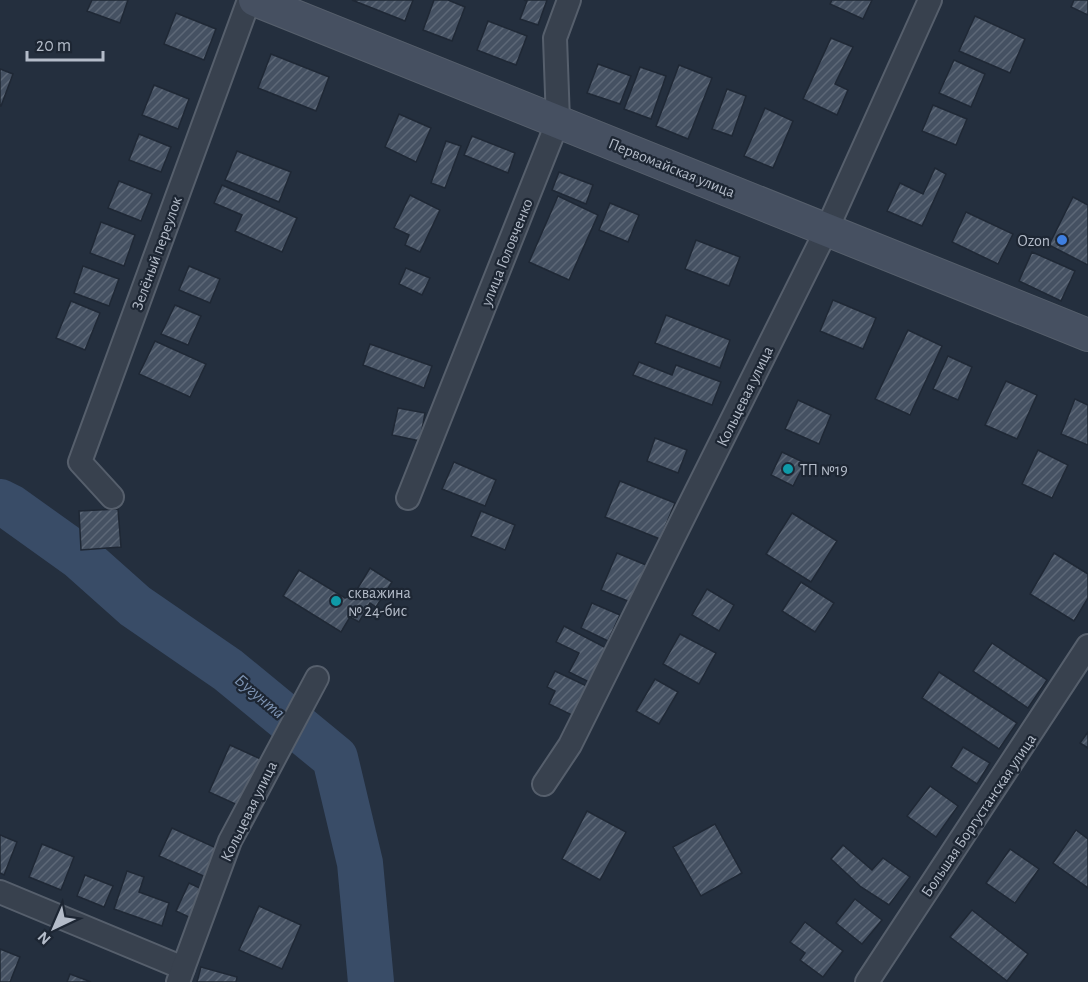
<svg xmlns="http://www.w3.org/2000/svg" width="1088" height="982" viewBox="0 0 1088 982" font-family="'Alegreya Sans',sans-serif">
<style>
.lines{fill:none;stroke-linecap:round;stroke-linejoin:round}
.river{stroke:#394c67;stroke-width:46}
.building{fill:url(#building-hatch);stroke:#1f2835;stroke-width:1.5}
.street-casing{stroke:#565f6c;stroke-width:26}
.secondary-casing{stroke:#565f6c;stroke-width:34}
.street{stroke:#38414e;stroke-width:22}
.secondary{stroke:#465061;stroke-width:32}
.shop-dot{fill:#3f7fe0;stroke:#1d2633;stroke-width:2}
.culture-dot{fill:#0f9aa8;stroke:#1d2633;stroke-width:2}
.labels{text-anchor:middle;stroke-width:4.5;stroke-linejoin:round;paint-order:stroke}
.street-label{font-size:16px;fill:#b4bcc9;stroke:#1d2633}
.poi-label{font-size:16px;fill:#b4bcc9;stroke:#1d2633;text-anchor:start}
.water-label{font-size:18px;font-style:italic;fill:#7c92b1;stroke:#1d2633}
</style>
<defs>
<pattern id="building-hatch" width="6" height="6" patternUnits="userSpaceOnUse" patternTransform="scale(1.5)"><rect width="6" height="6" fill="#455162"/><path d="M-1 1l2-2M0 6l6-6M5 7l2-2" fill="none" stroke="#5d6877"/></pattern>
</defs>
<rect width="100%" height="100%" fill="#242f3e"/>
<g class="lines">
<polyline class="river" points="0,502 10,507 80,557 135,606 228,670 335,758 360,863 371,982"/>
</g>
<g class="building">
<polygon points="92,0 128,0 120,23 87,11"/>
<polygon points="352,0 413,0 405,21"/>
<polygon points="434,0 448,0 465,7 452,41 423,30"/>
<polygon points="524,0 547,0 538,25 520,19 527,1"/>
<polygon points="832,0 872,0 863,19 830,4"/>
<polygon points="1074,0 1088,0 1088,15 1071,7"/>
<polygon points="176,13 216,29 204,60 164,44"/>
<polygon points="975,16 1025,39 1010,73 959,51"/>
<polygon points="488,21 527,36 516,65 477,50"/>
<polygon points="831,38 853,47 835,84 848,90 837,115 803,99"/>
<polygon points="271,54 329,77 316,111 258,88"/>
<polygon points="954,60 985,74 971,107 939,93"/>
<polygon points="598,64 631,76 620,104 587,93"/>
<polygon points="679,65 712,78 688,139 656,126"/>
<polygon points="640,67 666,76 651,119 624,109"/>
<polygon points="0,69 13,74 1,106 0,106"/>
<polygon points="154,85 189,99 178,129 142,115"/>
<polygon points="727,89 746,96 732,136 712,129"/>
<polygon points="933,105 967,119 956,145 922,131"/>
<polygon points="765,108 793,121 773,168 744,156"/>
<polygon points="399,114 431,128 416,162 385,147"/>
<polygon points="139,134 171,147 161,172 129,160"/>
<polygon points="472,136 515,153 508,173 464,155"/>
<polygon points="446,141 461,146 445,188 431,183"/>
<polygon points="237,151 291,172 279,202 225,180"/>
<polygon points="935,168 946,174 922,226 887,211 900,183 923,194"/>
<polygon points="559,172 593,185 586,204 552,190"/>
<polygon points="119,181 152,194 141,221 108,208"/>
<polygon points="222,185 297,218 282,252 235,231 242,215 214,203"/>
<polygon points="410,195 440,210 420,252 405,245 409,235 394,228"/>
<polygon points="558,196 598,215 569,280 529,262"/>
<polygon points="1073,197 1088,205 1088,265 1049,245"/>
<polygon points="610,203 639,215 628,242 599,230"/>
<polygon points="966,212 1013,234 998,264 952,242"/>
<polygon points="101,222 135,235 124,266 90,253"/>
<polygon points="696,240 740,257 729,286 685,269"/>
<polygon points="1032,252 1075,271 1061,301 1019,281"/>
<polygon points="83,266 119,279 109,306 74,293"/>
<polygon points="189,266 220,279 210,303 179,290"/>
<polygon points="406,268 430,278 422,295 399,284"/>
<polygon points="833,300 876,318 863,349 820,331"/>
<polygon points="71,301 100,313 85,350 56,338"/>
<polygon points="175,305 201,316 188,345 161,334"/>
<polygon points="666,315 730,340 720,368 655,343"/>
<polygon points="908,330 942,346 910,415 875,399"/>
<polygon points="155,341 206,364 190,397 139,374"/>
<polygon points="370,344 432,366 424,388 363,365"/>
<polygon points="948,356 972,367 958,400 933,389"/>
<polygon points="639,362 672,375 676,365 721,382 712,405 633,375"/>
<polygon points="1006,381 1037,395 1017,439 985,425"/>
<polygon points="1075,399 1088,405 1088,445 1061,434"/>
<polygon points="798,400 831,415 819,444 785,429"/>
<polygon points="398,408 425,413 420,441 392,435"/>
<polygon points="655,438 687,450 678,473 647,461"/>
<polygon points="1038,450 1068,465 1052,498 1022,484"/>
<polygon points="782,452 805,463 793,486 771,475"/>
<polygon points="454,462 496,480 485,506 442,489"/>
<polygon points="620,481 675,503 660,539 605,517"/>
<polygon points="118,509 121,547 81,550 79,511"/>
<polygon points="481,511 515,525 505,550 471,536"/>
<polygon points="792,513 837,541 811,582 766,554"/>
<polygon points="617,553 646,565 630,602 601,590"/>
<polygon points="1054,553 1088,574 1088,598 1074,621 1030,594"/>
<polygon points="370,568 392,582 376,607 370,603 359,622 350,617 341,632 283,596 299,570 345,598 353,596"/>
<polygon points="801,582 834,603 815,632 782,611"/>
<polygon points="707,589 734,605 719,631 692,615"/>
<polygon points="592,603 620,615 608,641 581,628"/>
<polygon points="564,626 612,651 595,685 569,672 579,653 556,642"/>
<polygon points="680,634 716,653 699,684 663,664"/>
<polygon points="992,643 1047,680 1028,708 973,671"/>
<polygon points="555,671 593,689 580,719 549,704 555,691 547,687"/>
<polygon points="939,672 1017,723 999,749 922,698"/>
<polygon points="655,679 678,692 659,724 636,711"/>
<polygon points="1088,732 1088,748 1080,743"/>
<polygon points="230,745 265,761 244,808 209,792"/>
<polygon points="963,747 990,763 977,784 951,767"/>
<polygon points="930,786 958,806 936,837 907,816"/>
<polygon points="587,811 626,832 600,880 562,859"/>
<polygon points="715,824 742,873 701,896 673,847"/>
<polygon points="172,828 223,851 210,879 159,856"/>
<polygon points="1076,830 1088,839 1088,888 1053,863"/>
<polygon points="0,835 17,842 4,875 0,873"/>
<polygon points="42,844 74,857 61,890 29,877"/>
<polygon points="843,845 872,870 883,858 910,877 889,905 861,887 831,859"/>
<polygon points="1010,849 1039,869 1015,903 986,883"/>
<polygon points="127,871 144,877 139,892 169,903 162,926 114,909"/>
<polygon points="85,875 113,886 104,907 77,896"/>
<polygon points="189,883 206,891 193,919 176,911"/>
<polygon points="855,899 882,920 862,944 836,923"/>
<polygon points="259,906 301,925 282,969 239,950"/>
<polygon points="972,910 1028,954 1007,981 950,937"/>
<polygon points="805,922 843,951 823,977 800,960 805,953 790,942"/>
<polygon points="0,949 20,957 10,982 0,982"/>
<polygon points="201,967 237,977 236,982 197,982"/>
<polygon points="70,974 91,982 67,982"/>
</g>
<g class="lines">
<defs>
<g id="street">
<polyline points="112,497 80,462 249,0"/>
<polyline points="408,498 558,121 555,38 569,0"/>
<polyline points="544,784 570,745 827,229 930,0"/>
<polyline points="0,892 183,968"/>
<polyline points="178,982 230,841 317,678"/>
<polyline points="867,982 1088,646"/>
</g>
<polyline id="secondary" points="255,0 1088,335"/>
</defs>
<use href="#street" class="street-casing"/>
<use href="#secondary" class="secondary-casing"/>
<use href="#street" class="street"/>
<use href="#secondary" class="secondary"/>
</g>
<circle class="shop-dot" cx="1062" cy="240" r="6"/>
<g class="culture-dot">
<circle cx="788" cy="469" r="6"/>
<circle cx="336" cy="601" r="6"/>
</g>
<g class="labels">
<g class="street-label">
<text transform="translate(672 167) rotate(22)" y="6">Первомайская улица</text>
<text transform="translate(506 252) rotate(-68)" y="6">улица Головченко</text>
<text transform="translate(156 253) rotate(-70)" y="6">Зелёный переулок</text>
<text transform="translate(744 396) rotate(-64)" y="6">Кольцевая улица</text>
<text transform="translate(248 811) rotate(-64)" y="6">Кольцевая улица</text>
<text transform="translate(978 815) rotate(-56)" y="6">Большая Боргустанская улица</text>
</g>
<g class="poi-label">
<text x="1050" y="246" text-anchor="end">Ozon</text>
<text x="800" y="475">ТП №19</text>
<text x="348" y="598">скважина<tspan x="348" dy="18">№ 24-бис</tspan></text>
</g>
<g class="water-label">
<text transform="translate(260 696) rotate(40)" y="6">Бугунта</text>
</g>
</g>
<g transform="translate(54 928) rotate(224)" stroke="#1d2633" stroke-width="4.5" paint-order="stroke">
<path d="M0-4.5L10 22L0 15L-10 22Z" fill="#b4bcc9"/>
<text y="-9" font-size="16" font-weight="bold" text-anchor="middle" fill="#b4bcc9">N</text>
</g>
<path d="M27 51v9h76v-9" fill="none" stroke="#b4bcc9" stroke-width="3"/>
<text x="36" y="51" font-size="18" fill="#b4bcc9" stroke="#1d2633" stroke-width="4.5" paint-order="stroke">20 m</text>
</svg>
